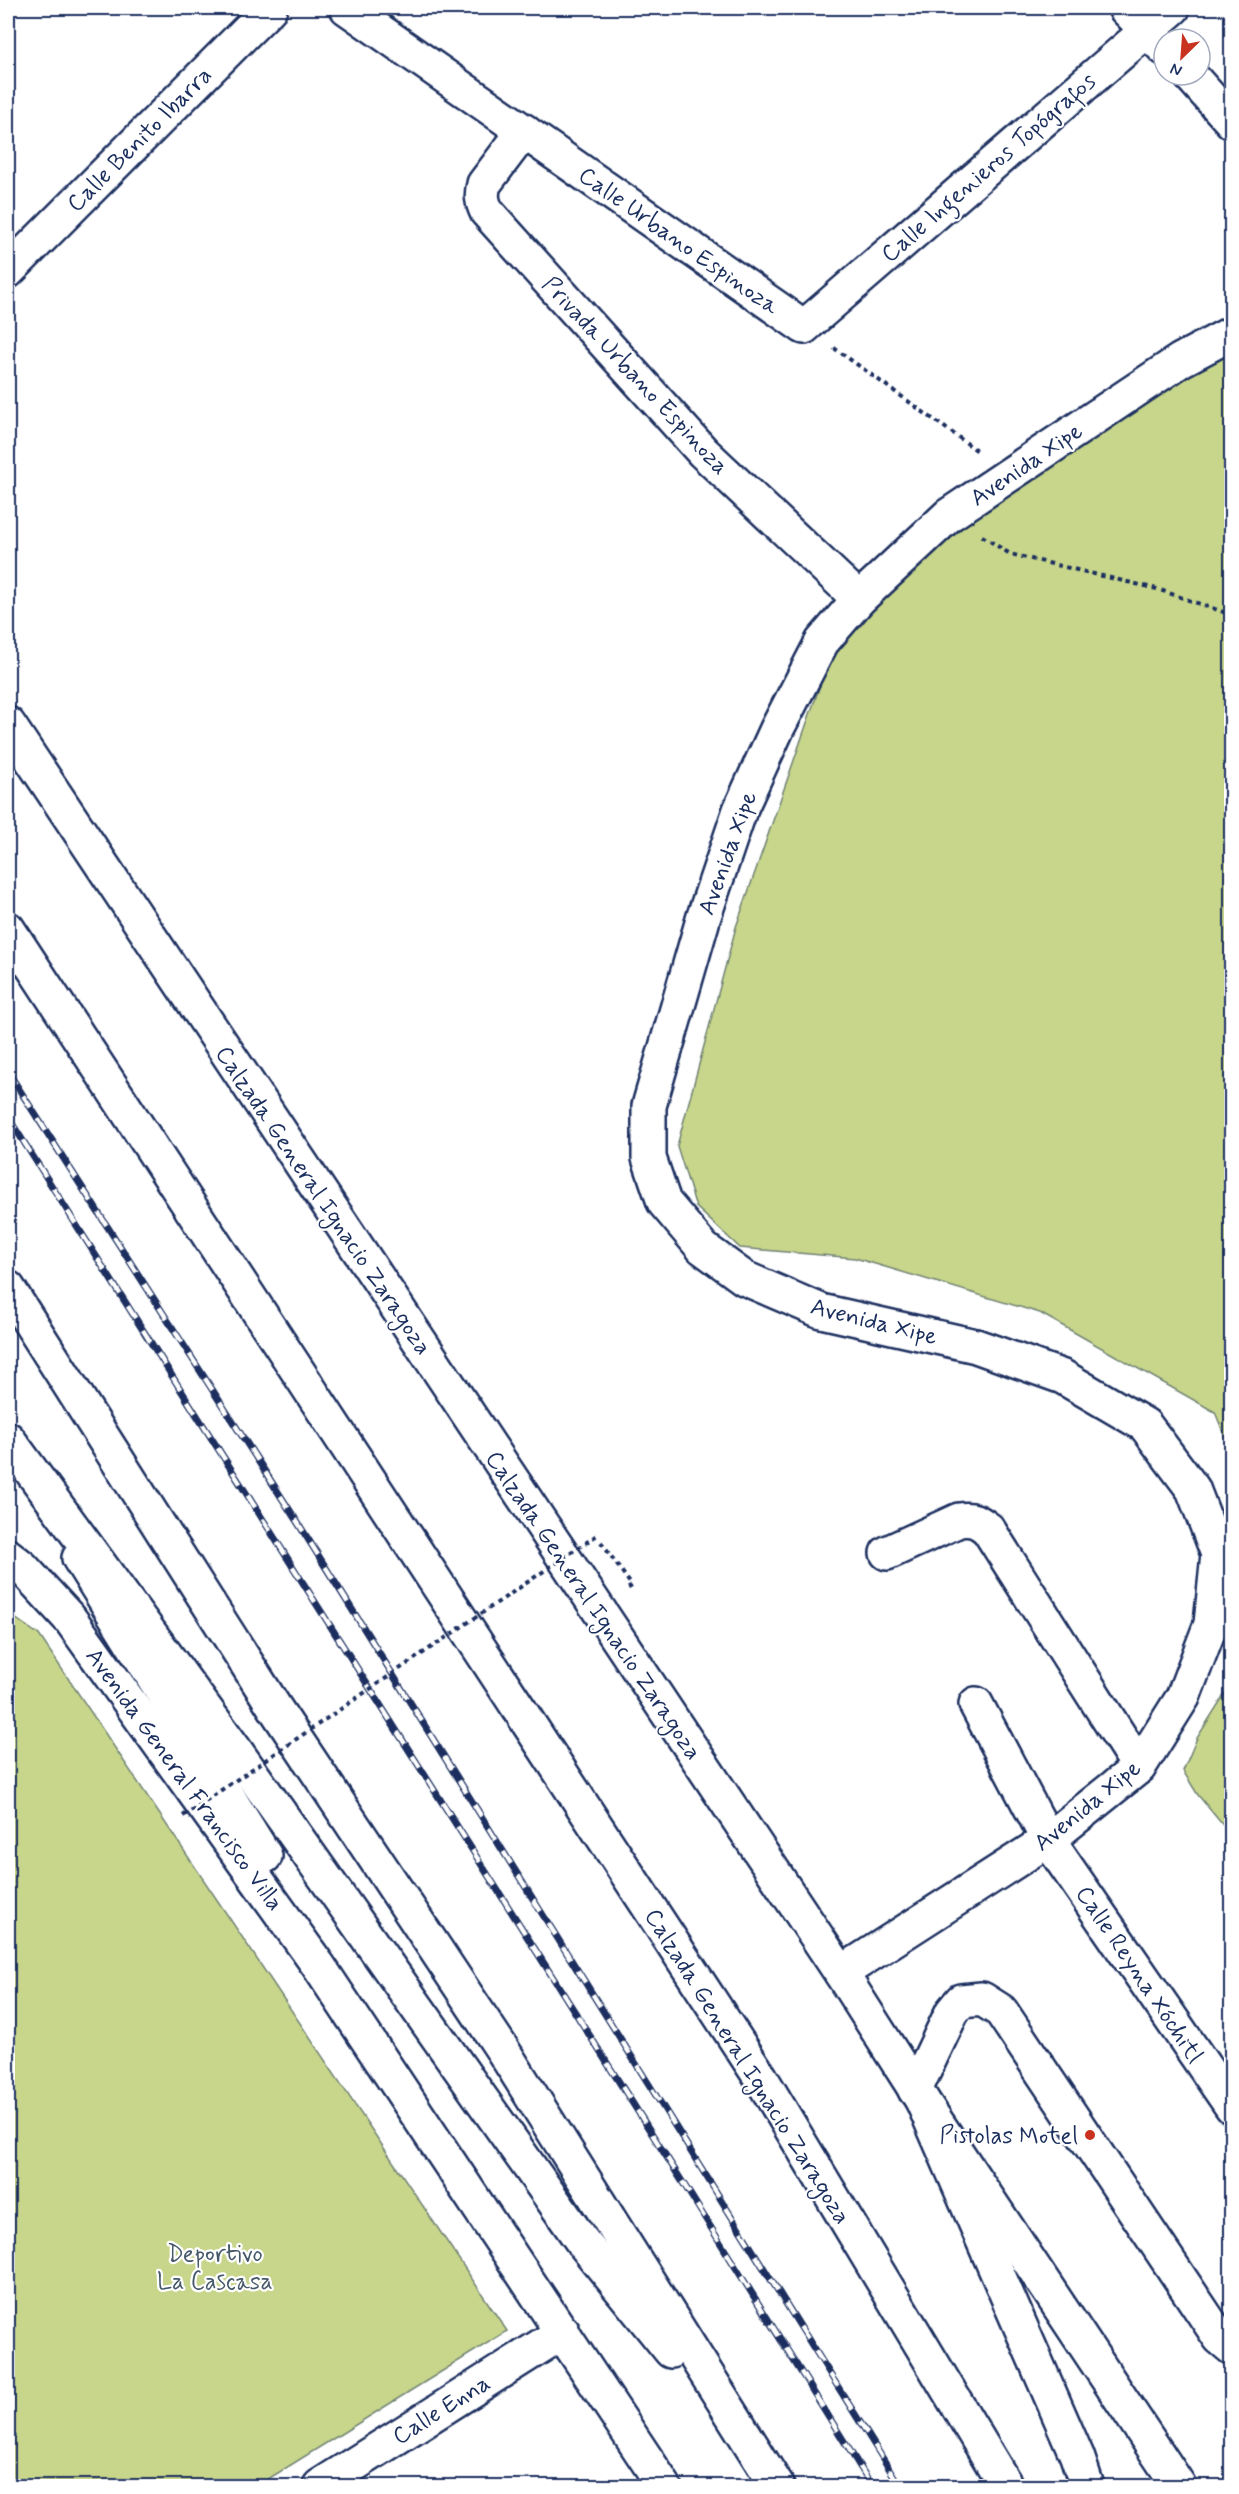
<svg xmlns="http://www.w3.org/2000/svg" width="1239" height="2494" viewBox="0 0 1239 2494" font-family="Mynerve,sans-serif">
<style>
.green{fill:#c7d68a;stroke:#718274;stroke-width:1.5}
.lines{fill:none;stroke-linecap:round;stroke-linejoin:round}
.minor-casing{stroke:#1b2f5e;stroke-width:38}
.major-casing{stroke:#1b2f5e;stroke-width:38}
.highway-casing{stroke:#1b2f5e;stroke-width:38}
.path{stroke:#1b2f5e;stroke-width:4;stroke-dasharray:4.5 4.5;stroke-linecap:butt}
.minor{stroke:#fff;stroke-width:33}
.major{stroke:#fff;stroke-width:33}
.highway{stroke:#fff;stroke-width:33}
.rail-casing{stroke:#1b2f5e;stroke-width:7}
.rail{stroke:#fff;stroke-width:4.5;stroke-dasharray:14;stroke-linecap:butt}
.path-bridge{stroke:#1b2f5e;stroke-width:4;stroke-dasharray:4.5 4.5;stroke-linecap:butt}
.poi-dot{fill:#c8321e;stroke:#fff;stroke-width:2}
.labels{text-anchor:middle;stroke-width:4.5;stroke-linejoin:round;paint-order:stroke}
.street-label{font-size:24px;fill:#1b2f5e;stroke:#fff}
.poi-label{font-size:24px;fill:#1b2f5e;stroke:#fff;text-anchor:end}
.park-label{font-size:24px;fill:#465969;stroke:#fff}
</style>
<rect width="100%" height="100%" fill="#fff"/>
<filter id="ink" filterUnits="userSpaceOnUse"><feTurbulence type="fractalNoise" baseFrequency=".0167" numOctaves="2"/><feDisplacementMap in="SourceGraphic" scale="12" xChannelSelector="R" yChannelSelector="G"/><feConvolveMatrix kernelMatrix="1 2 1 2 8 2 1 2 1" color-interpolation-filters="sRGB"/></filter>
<g filter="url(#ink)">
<g class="green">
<polygon points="1231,350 1231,1452 1215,1412 1040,1313 855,1258 740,1248 696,1207 677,1146 736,927 833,648 954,525 1186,372"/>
<polygon points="8,1613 39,1635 507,2331 257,2486 8,2486"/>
<polygon points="1231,1684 1232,1835 1231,1835 1198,1795 1183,1771 1197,1738"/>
</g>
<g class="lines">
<defs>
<g id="minor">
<polyline points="347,8 804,327 1173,8"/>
<polyline points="1125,8 1164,48"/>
<polyline points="1190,75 1232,122"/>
<path d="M524 131 484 184C481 195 482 202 487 212L703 452 859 599"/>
<polyline points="8,271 270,8"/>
<path d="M887 1553 959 1520C972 1518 978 1521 988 1529L1139 1767"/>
<polyline points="976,1704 1048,1840 1232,2107"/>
<polyline points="841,1973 1048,1840 1139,1767 1183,1697 1211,1624 1218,1554 1193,1489 1145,1425 1063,1377 976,1346 821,1311 744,1278 703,1248 664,1202 649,1158 649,1106 704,916 740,810 777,729 822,642 859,599 949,515 1181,360 1232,333"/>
<polyline points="915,2090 952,2012 961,2001 982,1999 1001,2011 1220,2338 1232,2348"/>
<polyline points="320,2486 563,2332"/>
</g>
<g id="major">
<polyline points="8,724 841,1973 922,2100 1179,2486"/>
<polyline points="8,1556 22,1567 70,1619 318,1965 664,2486"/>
<polyline points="79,1558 265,1856"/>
</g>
<g id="highway">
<polyline points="8,929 761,2078 1006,2486"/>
<polyline points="8,1288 275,1708 502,2049 777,2486"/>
<polyline points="8,1439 233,1747 581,2240 671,2351"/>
<polyline points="922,2100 1077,2456 1087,2486"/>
</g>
</defs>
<use href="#minor" class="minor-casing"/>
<use href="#major" class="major-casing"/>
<use href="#highway" class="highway-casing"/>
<g class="path">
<polyline points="834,348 979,452"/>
<polyline points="982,536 1010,554 1157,589 1232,615"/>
<polyline points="601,1542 632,1586 627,1589"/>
</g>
<use href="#minor" class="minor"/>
<use href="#major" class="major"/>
<use href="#highway" class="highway"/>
<defs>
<g id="rail">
<polyline points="8,1072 298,1523 900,2486"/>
<polyline points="8,1117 685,2186 872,2486"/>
</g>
</defs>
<use href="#rail" class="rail-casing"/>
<use href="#rail" class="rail"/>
<polyline class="path-bridge" points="183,1816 597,1535"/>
</g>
</g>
<circle class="poi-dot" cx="1090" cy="2135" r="6"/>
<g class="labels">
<g class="street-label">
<text transform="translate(139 139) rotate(-45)" y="8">Calle Benito Ibarra</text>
<text transform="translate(988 167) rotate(-41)" y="8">Calle Ingenieros Topógrafos</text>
<text transform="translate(679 240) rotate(35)" y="8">Calle Urbano Espinoza</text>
<text transform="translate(636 375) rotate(47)" y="8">Privada Urbano Espinoza</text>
<text transform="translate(1026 464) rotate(-34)" y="8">Avenida Xipe</text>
<text transform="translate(727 853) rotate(-70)" y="8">Avenida Xipe</text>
<text transform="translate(324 1200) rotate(56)" y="8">Calzada General Ignacio Zaragoza</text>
<text transform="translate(874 1321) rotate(14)" y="8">Avenida Xipe</text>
<text transform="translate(594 1605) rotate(56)" y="8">Calzada General Ignacio Zaragoza</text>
<text transform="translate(185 1779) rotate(54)" y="8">Avenida General Francisco Villa</text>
<text transform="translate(1087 1805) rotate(-39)" y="8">Avenida Xipe</text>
<text transform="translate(1140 1974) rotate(56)" y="8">Calle Reyna Xóchitl</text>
<text transform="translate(748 2066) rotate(58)" y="8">Calzada General Ignacio Zaragoza</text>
<text transform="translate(441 2409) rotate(-32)" y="8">Calle Enna</text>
</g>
<g class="poi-label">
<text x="1078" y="2143">Pistolas Motel</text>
</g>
<g class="park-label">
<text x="215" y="2261">Deportivo<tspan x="215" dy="28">La Cascasa</tspan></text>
</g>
</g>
<rect width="1239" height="2494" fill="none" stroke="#fff" stroke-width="30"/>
<rect x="15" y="15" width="1209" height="2464" fill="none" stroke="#1b2f5e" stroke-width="2" filter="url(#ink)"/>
<g transform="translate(1182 57) rotate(205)"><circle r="28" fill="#ffffff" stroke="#a4acbf" stroke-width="1.5"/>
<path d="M0-4.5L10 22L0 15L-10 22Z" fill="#c8321e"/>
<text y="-9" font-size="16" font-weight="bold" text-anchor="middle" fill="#1b2f5e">N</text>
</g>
</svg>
